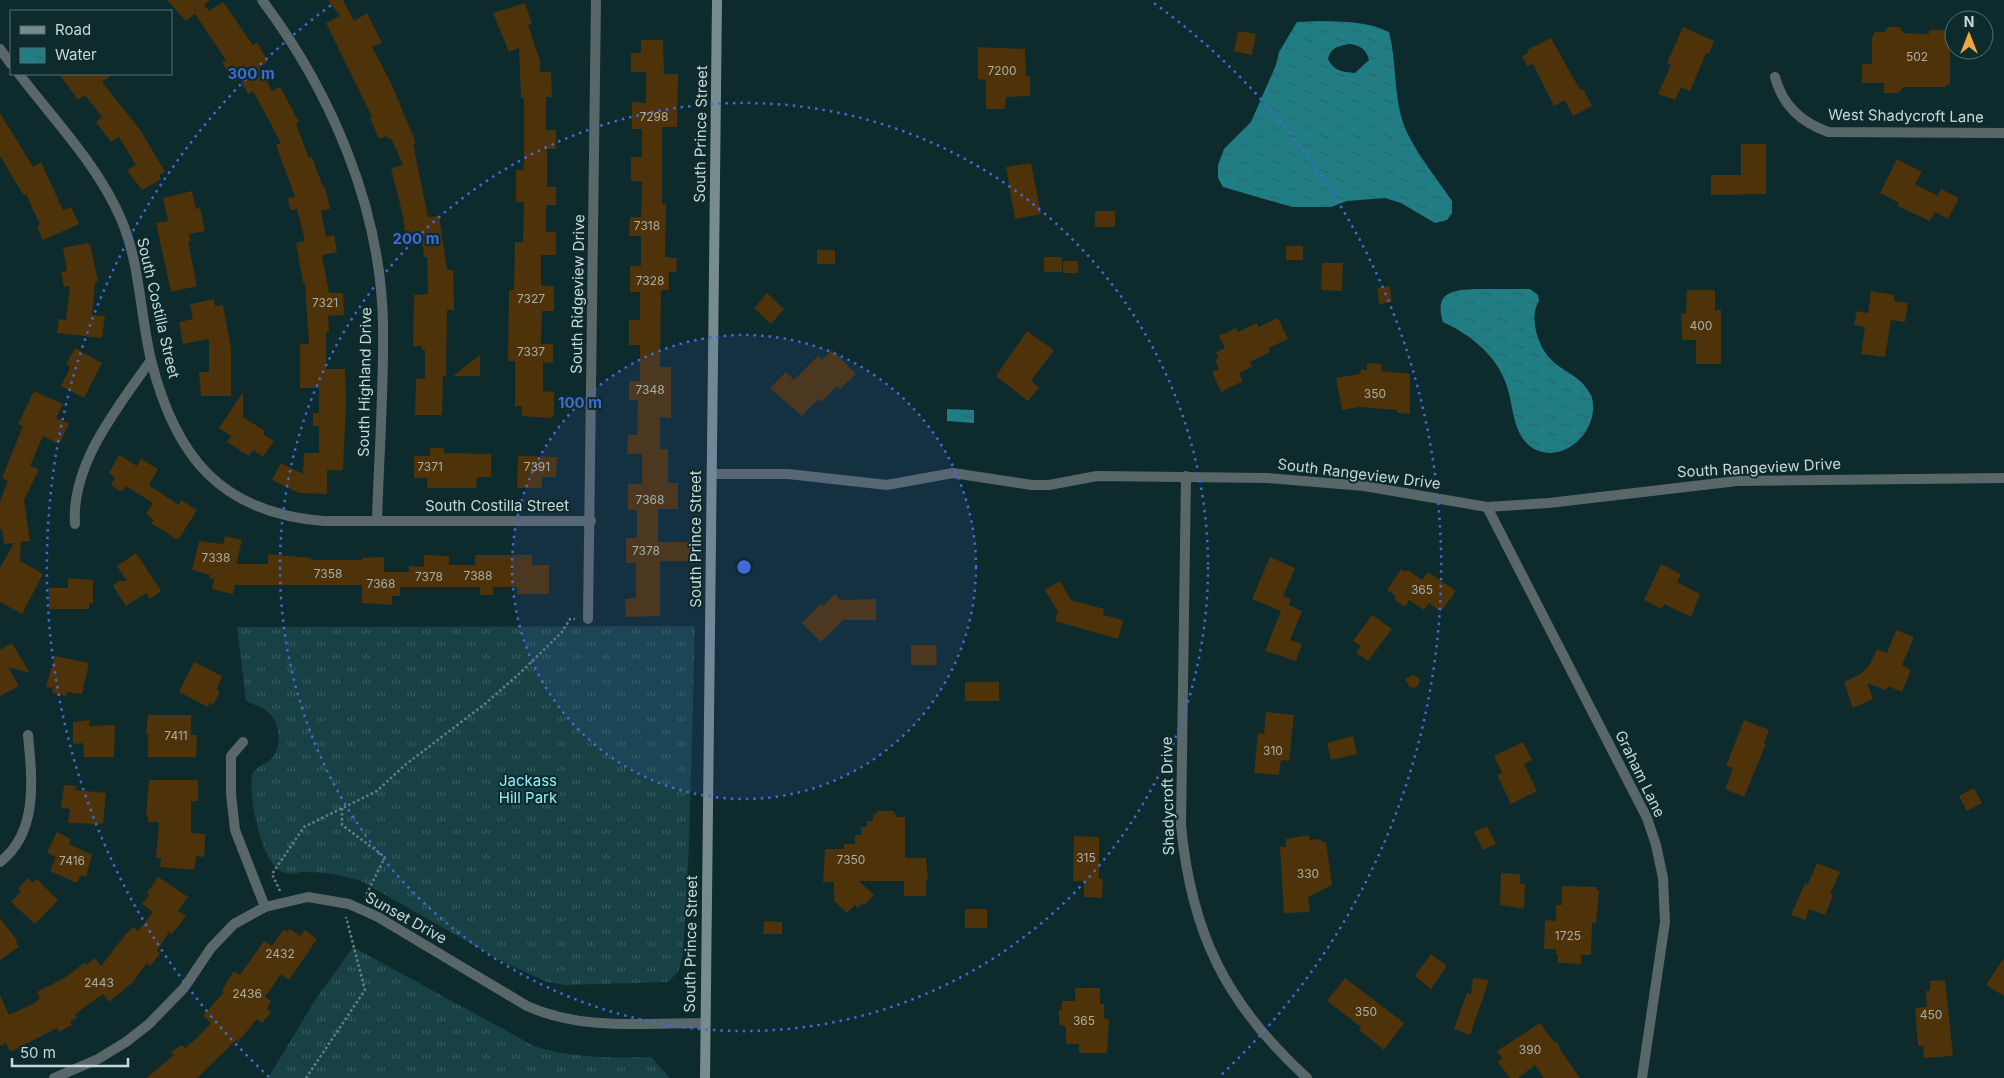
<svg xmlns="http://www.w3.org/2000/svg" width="2004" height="1078" viewBox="0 0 2004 1078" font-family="Inter,sans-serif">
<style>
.grass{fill:url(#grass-tufts)}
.water{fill:url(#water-ripples);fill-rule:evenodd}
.building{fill:#4e3209}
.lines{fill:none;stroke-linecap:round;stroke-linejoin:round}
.path{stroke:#677e80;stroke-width:2.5;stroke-dasharray:2.5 2.5;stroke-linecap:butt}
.street{stroke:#5a6768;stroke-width:10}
.secondary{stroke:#778c8e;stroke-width:10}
.ring{fill:none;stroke:#3f6ad8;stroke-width:2.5;stroke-dasharray:2.5 5}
.labels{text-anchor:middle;stroke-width:4;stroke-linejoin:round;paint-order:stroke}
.number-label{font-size:12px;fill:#a9aea5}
.street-label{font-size:15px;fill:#c7d8d9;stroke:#0d2a2d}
.park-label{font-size:15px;fill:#93f2fa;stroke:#0d2a2d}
.centre{fill:#3f6ad8;stroke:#0d2a2d;stroke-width:2.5}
.ring-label{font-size:15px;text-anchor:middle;font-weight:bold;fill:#3f6ad8;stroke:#0d2a2d;stroke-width:4;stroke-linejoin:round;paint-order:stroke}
</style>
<defs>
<pattern id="grass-tufts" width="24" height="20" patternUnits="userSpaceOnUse" patternTransform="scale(1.25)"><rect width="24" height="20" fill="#174144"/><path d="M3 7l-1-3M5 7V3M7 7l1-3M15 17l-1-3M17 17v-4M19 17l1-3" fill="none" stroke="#375c5e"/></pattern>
<pattern id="water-ripples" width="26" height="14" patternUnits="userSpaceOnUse" patternTransform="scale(1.25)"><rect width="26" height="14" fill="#207d84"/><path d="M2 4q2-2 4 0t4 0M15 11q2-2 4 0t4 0" fill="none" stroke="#2b6569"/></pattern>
</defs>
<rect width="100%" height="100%" fill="#0d2a2d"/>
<g class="grass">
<path d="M695 626 689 847 683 954 678 972 668 982 566 985 547 982 505 963 361 881C342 875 324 872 304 872 299 872 291 875 286 873 283 873 278 870 276 868 261 854 248 796 252 777 253 767 264 765 271 759 282 747 281 726 270 714 264 708 254 705 246 701L237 627Z"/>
<path d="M353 947 534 1046C572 1058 611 1058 651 1057L670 1078H268L315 1000Z"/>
</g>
<g class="water">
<path d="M1319 21C1344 22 1367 21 1389 32 1396 59 1394 89 1401 116 1408 144 1436 177 1452 201V213L1447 220 1435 223 1401 203 1385 198 1347 201 1331 207H1292L1223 187 1218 178V165L1224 149 1251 122 1276 65 1279 52 1297 22ZM1350 44C1361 46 1366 49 1369 60L1355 73C1342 72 1334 71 1328 59 1331 47 1339 46 1350 44Z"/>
<path d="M1475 289H1530L1538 295 1539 301C1533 310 1534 321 1536 331 1547 374 1576 366 1591 395 1593 399 1593 405 1593 410 1591 439 1558 465 1531 447 1511 432 1514 402 1505 381 1494 353 1470 335 1443 322 1434 293 1451 290 1475 289Z"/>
<polygon points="947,409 974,410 974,423 947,421"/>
</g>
<g class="building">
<polygon points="167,0 210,0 204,5 209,11 223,2 253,45 257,42 268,62 259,67 272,91 280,87 299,122 296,124 309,158 312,157 323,187 325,187 330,209 321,211 326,237 334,235 337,252 322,255 329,293 343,293 344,315 328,316 329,332 326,332 326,369 345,369 346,403 343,470 327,470 327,494 299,493 272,480 281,463 303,474 304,453 319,453 319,426 313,426 313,413 319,413 319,388 300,388 300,344 309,344 305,283 303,283 296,243 305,241 297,209 290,210 288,198 295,197 276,145 281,143 253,91 248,94 240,79 234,82 222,62 226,60 195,14 186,21"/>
<polygon points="328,0 343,0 354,21 367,13 382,43 372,47 391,83 416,143 413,144 428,217 439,216 447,270 453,270 454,310 447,310 446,376 443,376 442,415 415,415 416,379 425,378 425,350 422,350 422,346 413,346 414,295 428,294 427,257 424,257 422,240 406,242 403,216 391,168 403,165 391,138 388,139 387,136 379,139 370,118 372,117 326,23 340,16"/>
<polygon points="525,3 532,24 528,25 540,61 540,72 551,72 552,97 546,97 546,130 556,130 556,149 547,149 547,187 556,187 556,205 546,205 546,232 556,232 556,255 541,255 541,286 554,286 554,311 542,311 541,344 553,344 553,363 543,362 543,391 554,392 554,416 550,418 522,416 522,406 515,406 515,361 508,361 509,290 514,290 515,242 523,242 524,202 516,202 516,170 523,170 524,159 524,98 521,98 519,48 509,52 493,13"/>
<polygon points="1683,27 1714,41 1709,54 1706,53 1690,91 1681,87 1675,100 1658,94 1671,65 1667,63"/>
<polygon points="1888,27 1900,27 1903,33 1929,34 1929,30 1945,30 1945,34 1950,34 1950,85 1946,85 1946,87 1903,87 1899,93 1884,93 1884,83 1862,83 1862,64 1872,64 1872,36 1874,36 1874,32 1885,32"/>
<polygon points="1238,31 1256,34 1252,55 1234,51"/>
<polygon points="1551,38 1580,90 1583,89 1592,106 1573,116 1565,100 1554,106 1533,64 1527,66 1522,56 1528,53 1527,50"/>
<polygon points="641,40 663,40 664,74 678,74 677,127 662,127 662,204 666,204 665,257 677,258 676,272 669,272 669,290 661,290 660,367 671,367 671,418 660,417 660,449 668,449 668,483 678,483 678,509 658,509 658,542 693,542 693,561 660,561 660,616 626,617 625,599 636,598 636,563 626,563 626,538 637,538 637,510 628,510 628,484 642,484 642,454 627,454 628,435 637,435 638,400 629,400 629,381 640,381 640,345 629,345 629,320 640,320 640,292 630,292 630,266 641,266 641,236 629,236 630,217 641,217 642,182 631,181 631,157 642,157 642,129 632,129 632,102 646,103 646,72 631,72 631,53 641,53"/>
<polygon points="978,47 1025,49 1026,76 1030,76 1030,96 1006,97 1005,109 986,109 986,80 978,79"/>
<polygon points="59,74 113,74 102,82 141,131 165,172 159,175 161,179 142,190 127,170 136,165 119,137 111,142 96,122 102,117 85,95 78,100"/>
<polygon points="0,113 33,167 41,162 63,210 71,207 79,224 43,240 37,227 40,225 26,194 24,196 0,156"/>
<polygon points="1741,144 1766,144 1766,194 1711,195 1711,175 1741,175"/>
<polygon points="1897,159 1922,172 1915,184 1938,196 1941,189 1959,198 1948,219 1935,212 1930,221 1897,206 1899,203 1880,193"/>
<polygon points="1031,163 1041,214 1015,219 1006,167"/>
<polygon points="192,191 196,209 200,208 205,231 189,234 191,241 188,242 197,286 171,292 156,223 168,221 163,198"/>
<rect x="1095" y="211" width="20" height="16"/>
<polygon points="87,243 90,244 98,281 95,282 92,315 105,316 102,338 57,333 59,319 66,320 70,286 64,287 61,272 67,271 63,248"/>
<rect x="1286" y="246" width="17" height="14"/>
<rect x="817" y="250" width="18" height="14"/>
<rect x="1044" y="257" width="18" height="15"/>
<rect x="1063" y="261" width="15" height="12"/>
<polygon points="1322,263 1343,263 1342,291 1321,290"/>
<polygon points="1390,286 1392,302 1379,304 1377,288"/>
<polygon points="1687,290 1715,290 1715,310 1721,310 1721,364 1696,364 1696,340 1682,340 1681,313 1686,314"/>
<polygon points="1871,291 1894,295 1894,301 1908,303 1905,322 1891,320 1885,357 1861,354 1865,327 1854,325 1857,311 1868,313"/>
<polygon points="767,293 784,309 771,324 754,308"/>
<polygon points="214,299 215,306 223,305 231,349 231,396 201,396 199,372 209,372 209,339 183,344 179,322 193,319 190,304"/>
<polygon points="1278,318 1288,339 1269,348 1270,352 1250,362 1252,367 1239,373 1243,381 1221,392 1212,372 1219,369 1215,360 1219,358 1216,352 1225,348 1219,336 1236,328 1238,332 1257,323 1258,327"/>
<polygon points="1027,331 1054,350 1031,381 1039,387 1028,401 996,376"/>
<polygon points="75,348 102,363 84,398 61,386 68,372 70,366 66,364"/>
<polygon points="832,350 856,374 840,389 837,386 821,402 818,399 802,416 770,388 786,372 794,380 818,356 822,360"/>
<polygon points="480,355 480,376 453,376"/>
<polygon points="1367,363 1382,364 1381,371 1410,374 1410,414 1397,413 1397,410 1359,407 1342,410 1336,378 1360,374 1361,369 1367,370"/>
<polygon points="34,391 63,404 56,418 69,424 59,444 43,436 30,466 39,469 24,500 30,541 21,542 20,561 43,574 22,614 0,602 0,568 14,543 4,544 2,529 0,530 0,501 8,481 2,478 23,426 18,424"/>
<polygon points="243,392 243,417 265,431 263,434 274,441 263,457 253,450 249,456 227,442 231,436 219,428"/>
<polygon points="430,448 444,448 444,453 491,454 491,477 477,477 476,488 427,488 427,478 414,478 414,456 430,456"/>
<polygon points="119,455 137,466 141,459 158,469 149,485 151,487 179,505 181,500 197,510 178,540 151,523 154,520 146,514 153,503 126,486 122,492 111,485 115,477 109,473"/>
<polygon points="518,456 557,457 556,477 542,477 542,488 517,488"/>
<polygon points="225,536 242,540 236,564 268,564 268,554 311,558 311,560 362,560 362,558 384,557 384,572 409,572 409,566 424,567 424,555 449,556 449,565 475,565 475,555 532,555 532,565 549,565 549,594 517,594 517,587 493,587 493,595 480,595 480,587 400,587 400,596 392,596 392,605 362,603 362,585 235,585 233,594 212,589 214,579 209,578 210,575 192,570 199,541 223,544"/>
<polygon points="136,553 161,591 150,599 146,593 126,606 113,586 119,581 127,581 117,566"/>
<polygon points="1270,557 1295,568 1283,596 1291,599 1289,605 1302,611 1290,640 1302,644 1296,661 1265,651 1281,611 1252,599"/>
<polygon points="1661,564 1681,574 1677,582 1700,594 1691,617 1664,604 1662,609 1644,600"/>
<polygon points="1401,569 1405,572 1408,570 1422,580 1428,572 1456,591 1441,612 1429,603 1424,610 1409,600 1405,607 1394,599 1396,596 1387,590"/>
<polygon points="68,578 93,580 93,603 89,603 89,609 49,609 49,588 68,588"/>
<polygon points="1060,581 1071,600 1104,609 1103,615 1123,620 1118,639 1055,621 1058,612 1045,590"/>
<polygon points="835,594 840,600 876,599 876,620 843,620 821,642 802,623 821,604 823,606"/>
<polygon points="1372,615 1392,629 1368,661 1356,653 1361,646 1353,641"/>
<polygon points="1896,630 1914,637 1902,665 1911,670 1902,692 1888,686 1886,690 1867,683 1873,699 1853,708 1844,682 1861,674 1870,664 1877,649 1887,653"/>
<polygon points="12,643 30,673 8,667 19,686 0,696 0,650"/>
<polygon points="911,645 936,645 937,665 911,665"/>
<polygon points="55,656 89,663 82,694 67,692 67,696 52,693 53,688 46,687"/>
<polygon points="194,662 222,676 217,690 220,692 213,705 210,703 208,707 179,692"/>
<polygon points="1413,675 1418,677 1420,681 1418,686 1414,688 1409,686 1405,679"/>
<rect x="965" y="682" width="34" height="19"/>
<polygon points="1266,712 1294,715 1289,761 1281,760 1279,775 1254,773 1258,733 1264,734"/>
<polygon points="148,715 191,715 191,735 197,735 196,757 148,757 148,734 146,734"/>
<polygon points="89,720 89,726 115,725 114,757 84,757 83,743 73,744 73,722"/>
<polygon points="1744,720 1769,730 1764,743 1766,744 1744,797 1725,789 1733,768 1726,766"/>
<polygon points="1353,736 1357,754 1331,760 1327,743"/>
<polygon points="1523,742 1532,760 1524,764 1537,791 1511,804 1497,775 1502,773 1494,756"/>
<polygon points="149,780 198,780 198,801 191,801 191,833 205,834 205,841 204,857 196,856 194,870 160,867 161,858 156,858 159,822 148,822 148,816 146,816"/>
<polygon points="64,785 77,786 76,790 106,793 103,824 68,823 70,809 61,808"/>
<polygon points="1974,788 1982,803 1967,811 1959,796"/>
<polygon points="877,811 893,811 897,817 905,817 905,858 926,858 928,880 926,880 926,896 904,896 904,881 859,881 874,895 864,905 863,903 858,908 855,905 847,913 834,901 834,882 823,882 825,849 844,849 844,844 855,844 855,835 861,835 861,827 867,827 867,821 873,821 873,814 877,814"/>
<polygon points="1487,826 1496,844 1483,850 1474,832"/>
<polygon points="57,832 71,839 69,844 92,855 86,877 81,875 77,883 50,871 56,857 47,853"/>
<polygon points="1309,835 1309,840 1321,839 1322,842 1326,842 1332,885 1308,897 1310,912 1284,913 1280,847 1286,847 1286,839"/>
<polygon points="1074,836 1099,837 1099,879 1103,879 1102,898 1084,897 1084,881 1073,881"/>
<polygon points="1817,863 1840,872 1830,894 1833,895 1825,915 1809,909 1805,920 1791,915 1805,883 1808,884"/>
<polygon points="1501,873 1520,874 1520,884 1525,884 1524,909 1500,905"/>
<polygon points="158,877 188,897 178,911 186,916 172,934 169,932 157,951 160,954 150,966 147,963 132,983 109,1002 103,994 75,1014 77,1018 70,1021 72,1025 59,1032 57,1028 10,1052 6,1043 0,1046 0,995 9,1015 33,1004 40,998 37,992 66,977 84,963 86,965 95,958 101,966 125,935 133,927 138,931 153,912 142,904 149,895 147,893"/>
<polygon points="28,878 33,883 37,879 58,900 35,924 11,902 21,891 18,889"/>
<polygon points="1562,886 1597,887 1596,890 1599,890 1596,923 1592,923 1591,955 1581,955 1581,964 1558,963 1558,954 1556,954 1556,949 1544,949 1545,920 1556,921 1556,905 1562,905"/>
<rect x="965" y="909" width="22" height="19"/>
<polygon points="0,918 18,942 16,943 19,947 0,960"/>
<polygon points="764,921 782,922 782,934 763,934"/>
<polygon points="284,929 287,932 290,929 300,936 305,930 317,939 289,980 281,974 265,997 271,1001 267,1009 271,1012 262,1023 257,1019 238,1042 236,1040 197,1078 146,1078 174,1055 171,1052 182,1045 185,1048 197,1038 211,1023 203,1016 224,992 222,990 234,971 240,975 264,941 272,946"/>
<polygon points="1431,954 1447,966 1431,989 1415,976"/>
<polygon points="2004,958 2004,996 1986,985"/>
<polygon points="1345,978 1404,1023 1384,1050 1359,1030 1361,1027 1327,1001"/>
<polygon points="1473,978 1489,980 1470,1035 1454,1029 1467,993 1471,994"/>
<polygon points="1945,980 1953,1056 1924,1058 1923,1046 1918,1046 1915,1008 1927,1007 1926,991 1930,991 1930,981"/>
<polygon points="1075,988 1100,988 1100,1004 1104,1004 1104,1018 1109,1019 1107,1053 1079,1053 1079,1044 1066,1044 1066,1027 1059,1024 1059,1010 1062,1010 1062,1001 1075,1001"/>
<polygon points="1540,1023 1554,1042 1558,1043 1561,1051 1580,1078 1544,1078 1535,1065 1518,1078 1510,1078 1498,1062 1502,1058 1497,1051"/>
</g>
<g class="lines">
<g class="path">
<polyline points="342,808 342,825 385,857 365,897"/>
<polyline points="280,891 272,874 304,827 377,791 405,765 486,703 520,673 562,632 570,619 575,619"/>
<polyline points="306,1078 365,990 346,917"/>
</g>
<g class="street">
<path d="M262 0C331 92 381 208 383 324 384 389 379 455 377 520"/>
<polyline points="0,49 11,64"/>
<path d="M19 74C54 120 98 165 121 219 140 263 140 314 151 360 175 456 220 513 324 521H591"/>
<path d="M1775 77C1783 106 1801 122 1828 132L2004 133"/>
<polyline points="712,474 788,474 887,485 953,473 1032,485 1049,485 1097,476 1268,478 1364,486 1487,507 1549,503 1737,481 2004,478"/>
<path d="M1186 476 1181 825C1191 933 1226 1004 1307 1078"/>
<polyline points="1487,507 1647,818 1656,845 1663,878 1665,922 1642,1078"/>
<path d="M75 524C71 464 118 407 151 360"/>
<polyline points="588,619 596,0"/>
<polyline points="243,742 231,756 231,794 235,830 265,907"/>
<path d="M0 862C39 832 32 778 28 735"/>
<path d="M54 1078 98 1059 126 1042 149 1024 184 988 211 948 234 924 265 907 308 897 349 904 378 917 527 1006C582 1031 646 1023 705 1023"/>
</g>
<polyline class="secondary" points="705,1078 717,0"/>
</g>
<circle cx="744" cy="567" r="232" fill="#3f6ad8" fill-opacity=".12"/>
<g class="ring">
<circle cx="744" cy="567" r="232"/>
<circle cx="744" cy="567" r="464"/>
<path d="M269 1077A697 697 0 0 1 334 3M1154 3A697 697 0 0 1 1219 1077"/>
</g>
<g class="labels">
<g class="number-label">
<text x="1917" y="61">502</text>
<text x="1002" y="75">7200</text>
<text x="654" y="121">7298</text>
<text x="647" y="230">7318</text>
<text x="650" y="285">7328</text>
<text x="531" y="303">7327</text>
<text x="325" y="307">7321</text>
<text x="1701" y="330">400</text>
<text x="531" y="356">7337</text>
<text x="650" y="394">7348</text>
<text x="1375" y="398">350</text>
<text x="430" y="471">7371</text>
<text x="537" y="471">7391</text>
<text x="650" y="504">7368</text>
<text x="646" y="555">7378</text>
<text x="216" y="562">7338</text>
<text x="328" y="578">7358</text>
<text x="478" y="580">7388</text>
<text x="429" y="581">7378</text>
<text x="381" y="588">7368</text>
<text x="1422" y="594">365</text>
<text x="176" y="740">7411</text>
<text x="1273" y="755">310</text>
<text x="1086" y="862">315</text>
<text x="851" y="864">7350</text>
<text x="72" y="865">7416</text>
<text x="1308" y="878">330</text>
<text x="1568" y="940">1725</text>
<text x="280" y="958">2432</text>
<text x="99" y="987">2443</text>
<text x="247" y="998">2436</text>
<text x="1366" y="1016">350</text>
<text x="1931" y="1019">450</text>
<text x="1084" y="1025">365</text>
<text x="1530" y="1054">390</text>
</g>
<g class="street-label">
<text transform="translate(1906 116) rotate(1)" y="5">West Shadycroft Lane</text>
<text transform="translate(701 134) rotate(-89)" y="5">South Prince Street</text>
<text transform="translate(578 294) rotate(-89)" y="5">South Ridgeview Drive</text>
<text transform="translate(158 308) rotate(77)" y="5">South Costilla Street</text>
<text transform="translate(365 382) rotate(-89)" y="5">South Highland Drive</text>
<text transform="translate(1759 468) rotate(-3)" y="5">South Rangeview Drive</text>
<text transform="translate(1359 474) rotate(7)" y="5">South Rangeview Drive</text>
<text x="497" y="511">South Costilla Street</text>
<text transform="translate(696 539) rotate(-90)" y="5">South Prince Street</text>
<text transform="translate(1640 774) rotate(64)" y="5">Graham Lane</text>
<text transform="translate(1168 796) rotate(-91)" y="5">Shadycroft Drive</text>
<text transform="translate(406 918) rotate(29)" y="5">Sunset Drive</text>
<text transform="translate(691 944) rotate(-89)" y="5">South Prince Street</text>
</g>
<g class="park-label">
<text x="528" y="786">Jackass<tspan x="528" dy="17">Hill Park</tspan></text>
</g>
</g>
<circle cx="744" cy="567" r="8" class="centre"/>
<g class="ring-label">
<text x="251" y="79">300 m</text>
<text x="416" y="244">200 m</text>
<text x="580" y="408">100 m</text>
</g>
<rect x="10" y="10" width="162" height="65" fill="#0d2a2d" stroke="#577072"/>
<rect x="20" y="26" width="25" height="8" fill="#778c8e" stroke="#577072"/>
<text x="55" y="35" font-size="15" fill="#c7d8d9">Road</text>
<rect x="20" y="48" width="25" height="15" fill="url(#water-ripples)" stroke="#577072"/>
<text x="55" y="60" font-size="15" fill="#c7d8d9">Water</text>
<g transform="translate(1969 35)"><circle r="24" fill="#0d2a2d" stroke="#577072"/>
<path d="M0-4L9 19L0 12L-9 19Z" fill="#f0a63e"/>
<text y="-8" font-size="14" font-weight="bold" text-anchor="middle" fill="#c7d8d9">N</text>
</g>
<path d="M12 1058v8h116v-8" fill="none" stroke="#c7d8d9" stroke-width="2.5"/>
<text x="20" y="1058" font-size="15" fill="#c7d8d9" stroke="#0d2a2d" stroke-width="4" paint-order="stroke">50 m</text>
</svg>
